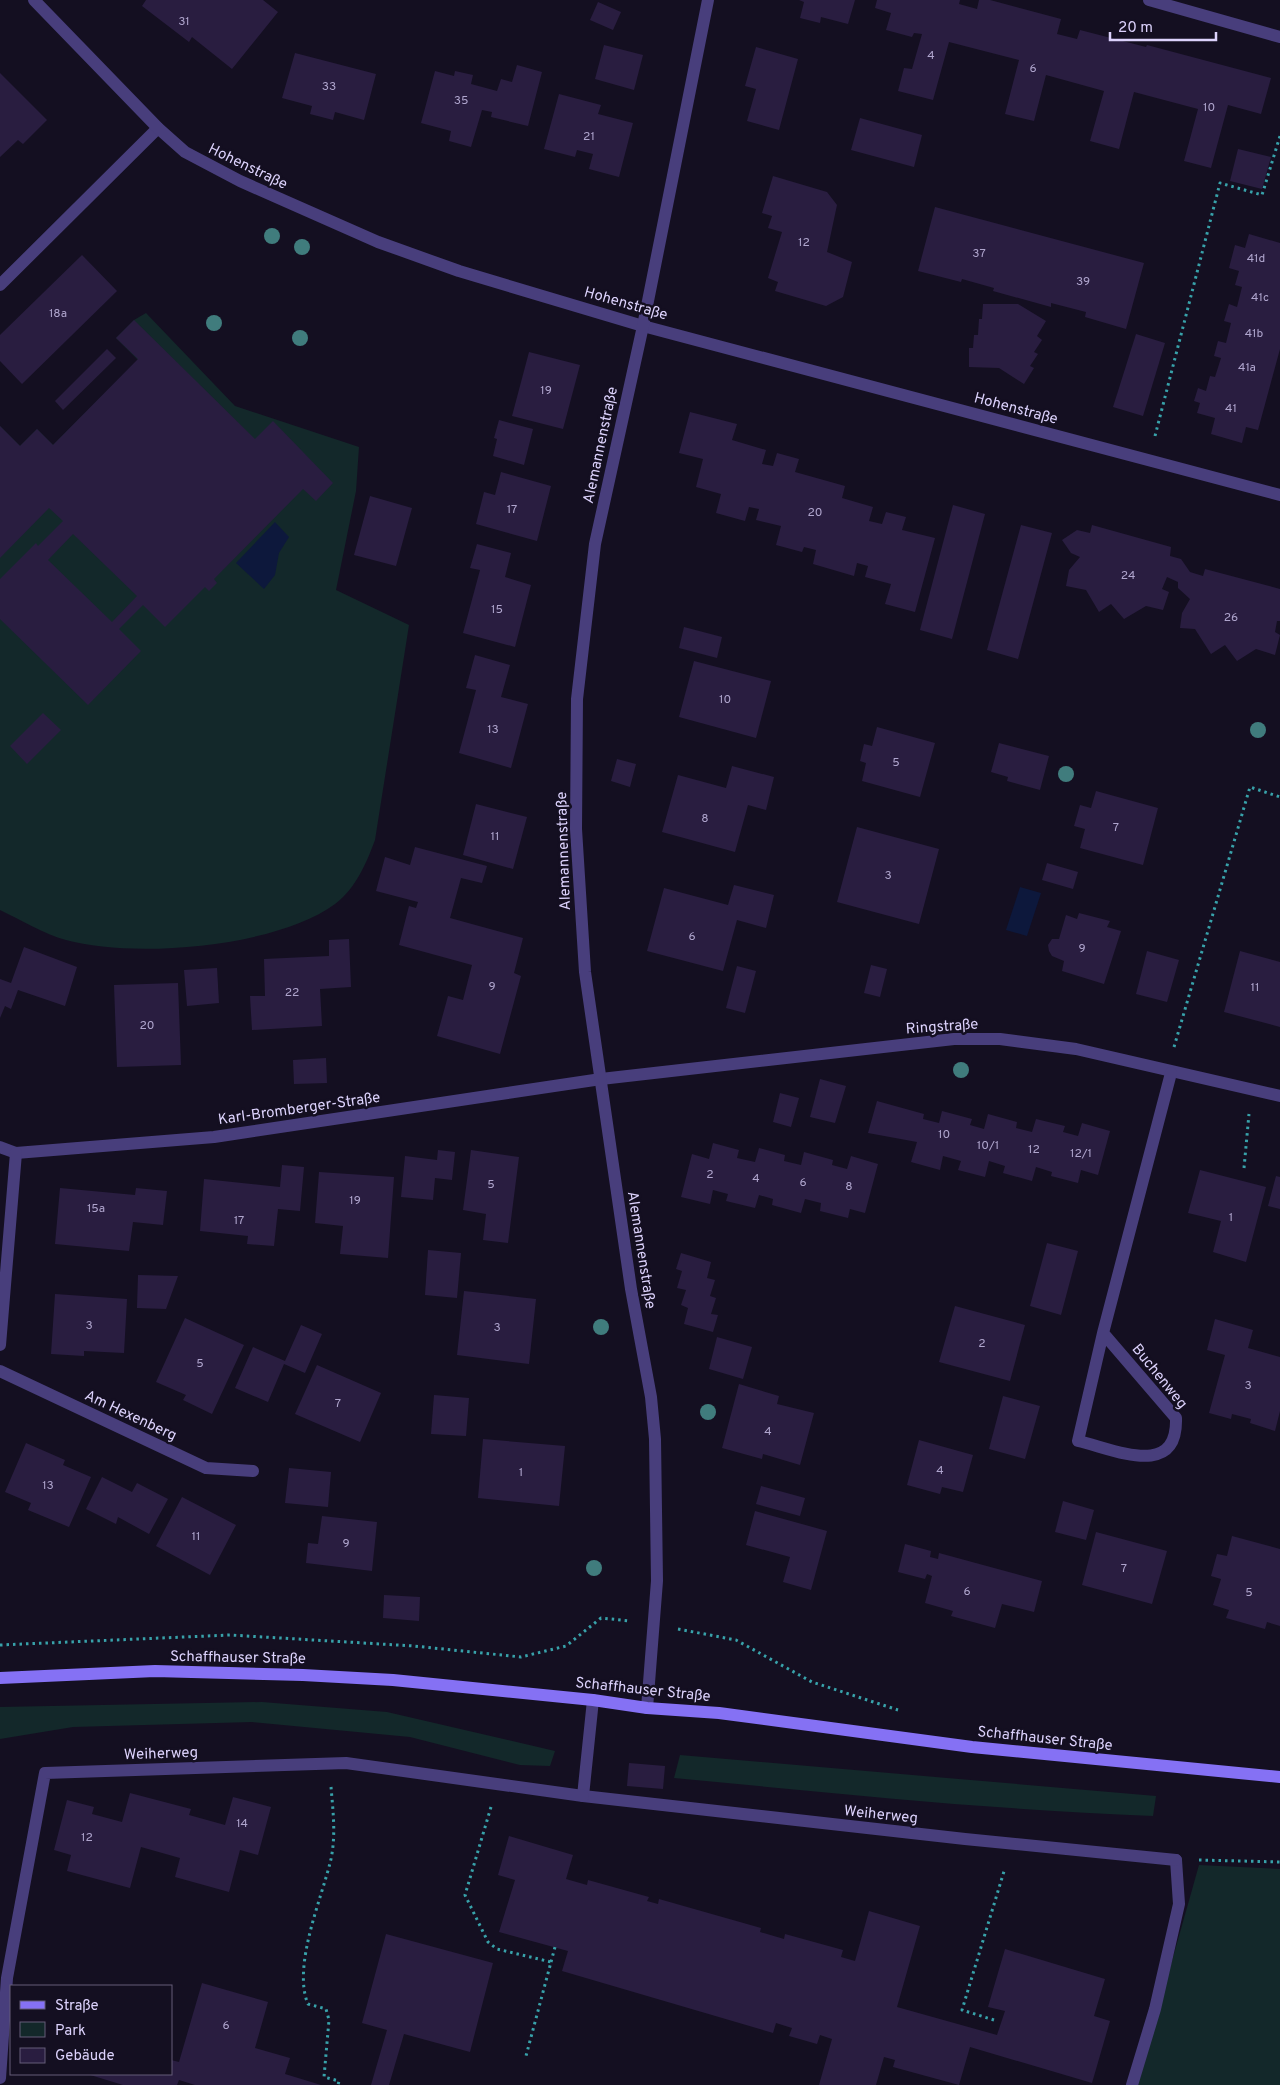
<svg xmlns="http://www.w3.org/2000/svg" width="1280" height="2085" viewBox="0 0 1280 2085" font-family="Overpass,sans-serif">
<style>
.green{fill:#13282a}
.water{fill:#0d183c}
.building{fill:#291d40;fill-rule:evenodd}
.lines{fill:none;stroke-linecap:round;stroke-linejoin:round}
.path{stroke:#38a2aa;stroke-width:3;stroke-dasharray:2.5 4;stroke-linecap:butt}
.service{stroke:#483e7c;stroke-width:12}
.minor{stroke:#483e7c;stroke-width:12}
.secondary{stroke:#8571f4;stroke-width:12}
.tree{fill:#407c7d}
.labels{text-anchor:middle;stroke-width:5;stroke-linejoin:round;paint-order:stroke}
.number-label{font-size:12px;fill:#afa5cd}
.street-label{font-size:15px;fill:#dcd2fc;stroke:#140f21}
</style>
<rect width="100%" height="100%" fill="#140f21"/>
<g class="green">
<path d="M146 313 235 406 359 447 356 491 336 590 409 625 375 840C366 864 356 888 335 904 277 947 135 959 66 940 44 934 21 920 0 910V426L20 446 37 429 53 445 138 360 116 338 134 320Z"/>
<polygon points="262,1702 387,1712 555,1751 550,1766 520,1765 410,1737 252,1722 73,1727 0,1739 0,1707"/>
<path d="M680 1755 1156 1796 1153 1816C993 1810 834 1793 674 1778Z"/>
<polygon points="1199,1865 1280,1869 1280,2085 1137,2085"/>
</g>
<g class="water">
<polygon points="275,522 289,537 279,553 275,575 264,589 236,563"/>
<polygon points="1020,887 1041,893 1027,936 1006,930"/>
</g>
<g class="building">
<polygon points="146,0 263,0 278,12 232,69 192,37 189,42 142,6"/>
<polygon points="799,0 855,0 848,24 821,17 820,23 800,18 804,2"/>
<polygon points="877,0 960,0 959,4 977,9 979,0 990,0 1061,19 1057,34 1077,39 1080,30 1146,47 1147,45 1271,78 1261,114 1228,105 1211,168 1184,161 1198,109 1134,92 1119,149 1090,141 1104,91 1046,75 1034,121 1005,114 1019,60 949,42 933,100 898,91 904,68 912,69 922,34 914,33 912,37 886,30 891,13 875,8"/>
<polygon points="598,2 621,12 613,30 590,20"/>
<polygon points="604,45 643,55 634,90 595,79"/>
<polygon points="756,47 798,59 779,130 747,121 756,89 745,86"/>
<polygon points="295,53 376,74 364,120 335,112 333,120 310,114 312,106 282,98"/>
<polygon points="517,65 542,72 528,126 491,117 492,112 482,110 471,147 449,141 451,131 421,123 435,71 454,76 455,71 473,75 471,84 497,91 501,79 512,82"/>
<polygon points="0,73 47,120 23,144 18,140 0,157"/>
<polygon points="559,94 601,105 598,114 633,123 619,177 589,169 593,154 577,150 575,157 544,149"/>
<polygon points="860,118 922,135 914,167 851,150"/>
<polygon points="1238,149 1271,157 1262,189 1230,181"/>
<polygon points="773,176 827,192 837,205 827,252 852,262 843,297 826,306 775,291 778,282 768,278 782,232 768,228 772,216 762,213"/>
<polygon points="935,207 1144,263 1126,329 1085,317 1086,312 1051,303 1051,307 993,291 994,288 962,279 961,282 918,271"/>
<polygon points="1249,234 1280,243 1280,349 1258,430 1246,427 1242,443 1211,434 1215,418 1197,413 1200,403 1194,401 1198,388 1206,391 1210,376 1215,377 1221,358 1214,356 1218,341 1226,343 1231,323 1224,321 1229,304 1237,307 1242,287 1235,285 1239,271 1229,268 1235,245 1245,248"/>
<polygon points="82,255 117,291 22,384 0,361 0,335"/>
<polygon points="983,304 1018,304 1046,321 1037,336 1042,340 1034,352 1038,354 1030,366 1034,368 1024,384 999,368 969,367 969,348 973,348 974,335 978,335 979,319 982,319"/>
<path d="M134 320 255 439 273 421 333 483 316 501 303 489 214 579 217 583 209 591 205 587 165 627 143 605 119 629 141 651 88 705 0 619V579L36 543 38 546 63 521 49 508 0 558V426L20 446 37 429 53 445 138 359 116 338ZM73 534 137 596 112 622 48 560Z"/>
<polygon points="1136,334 1165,343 1143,416 1113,407"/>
<polygon points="107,349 116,358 63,410 55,401"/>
<polygon points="529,352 580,365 563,429 512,416"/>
<polygon points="690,412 737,424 732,440 766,450 762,464 773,466 777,453 799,459 795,472 845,486 842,498 873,507 869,521 882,524 886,512 906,517 902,530 935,538 915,612 885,604 891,584 865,577 868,566 857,563 854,576 813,564 816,550 804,547 802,552 776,545 781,526 756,520 759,509 749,507 745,521 716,513 721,494 696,487 703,459 679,453"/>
<polygon points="499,420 533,429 524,465 493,456 497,439 494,438"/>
<polygon points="501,472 551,486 537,541 476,524 484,492 495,495"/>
<polygon points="370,496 412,508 396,566 354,555"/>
<polygon points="953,505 985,514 952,639 920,630"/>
<polygon points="1021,525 1052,533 1018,659 987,650"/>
<polygon points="1092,525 1171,547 1170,556 1181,559 1190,572 1203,576 1205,569 1280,589 1280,621 1277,621 1275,632 1280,635 1275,655 1256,649 1237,661 1225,645 1211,654 1195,629 1180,628 1182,613 1190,599 1178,588 1178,582 1167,577 1162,589 1169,592 1163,610 1146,606 1124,619 1111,604 1099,612 1086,590 1066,586 1069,570 1080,557 1071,553 1062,540 1077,530 1090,533"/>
<polygon points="477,544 511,553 505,577 531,585 515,647 463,633 480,570 470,568"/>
<polygon points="684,627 722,637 717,658 679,648"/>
<polygon points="475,655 510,665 501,697 528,704 511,768 459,753 476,690 466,688"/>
<polygon points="694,661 771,681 756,738 679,717"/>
<polygon points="43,713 61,730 27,764 10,746"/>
<polygon points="877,727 935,743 920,797 862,781 866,763 860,761 864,744 872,746"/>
<polygon points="999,743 1049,756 1040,790 1007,781 1008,777 991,772"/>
<polygon points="617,759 636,764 630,787 611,781"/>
<polygon points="732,766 774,777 766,810 748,805 735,852 662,832 678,775 726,788"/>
<polygon points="1096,791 1158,808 1143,865 1080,848 1085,829 1074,826 1080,805 1091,808"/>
<polygon points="476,804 527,817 513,869 463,855"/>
<polygon points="857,827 939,849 919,924 837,902"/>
<polygon points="415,847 487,866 482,883 461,878 450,918 523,938 514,973 521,976 500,1054 437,1036 448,996 463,1000 472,965 399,945 409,906 416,908 418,902 376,891 385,857 410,865"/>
<polygon points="1047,863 1078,872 1073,889 1042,880"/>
<polygon points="734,885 774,895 766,928 737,920 723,971 647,951 664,888 728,905"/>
<polygon points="1079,913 1110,921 1107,927 1121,931 1104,984 1062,971 1064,961 1052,956 1049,951 1048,945 1052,939 1059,939 1066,915 1077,919"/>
<polygon points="349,939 351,987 320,989 322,1026 252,1030 250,996 265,996 264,959 329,956 329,940"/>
<polygon points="24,947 77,967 65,1006 18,990 11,1009 5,1006 0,1018 0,979 11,983"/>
<polygon points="1147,951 1179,960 1167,1002 1136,994"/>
<polygon points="1240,951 1280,962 1280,1027 1224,1012"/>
<polygon points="871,965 887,969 880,997 864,993"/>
<polygon points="737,966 756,971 745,1013 726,1008"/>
<polygon points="217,968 219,1003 187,1006 184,970"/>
<polygon points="178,983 181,1065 117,1067 114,985"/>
<polygon points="326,1058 327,1083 294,1084 293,1060"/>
<polygon points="820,1079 846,1086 835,1123 810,1117"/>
<polygon points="780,1093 799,1098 791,1127 773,1122"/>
<polygon points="877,1101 924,1114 923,1119 939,1123 942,1111 972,1119 970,1125 984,1129 988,1114 1017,1122 1016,1128 1032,1132 1036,1119 1065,1126 1063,1132 1078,1136 1082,1123 1110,1131 1098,1175 1081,1170 1078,1183 1051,1176 1052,1172 1036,1167 1032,1181 1003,1173 1005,1166 989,1161 985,1177 958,1170 961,1161 943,1156 940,1170 911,1162 917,1142 868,1133"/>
<polygon points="713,1143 739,1150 737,1158 755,1162 759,1148 785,1155 784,1161 801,1165 804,1152 833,1160 832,1165 847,1169 851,1156 878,1164 865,1213 850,1209 848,1218 820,1211 821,1203 805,1199 801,1213 772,1205 773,1199 759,1195 755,1208 726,1201 728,1194 713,1190 710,1204 681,1197 692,1154 709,1159"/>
<polygon points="438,1150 455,1152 452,1180 435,1178 433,1200 401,1197 405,1156 437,1160"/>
<polygon points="471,1150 519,1157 508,1243 483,1240 486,1214 463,1210"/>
<polygon points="282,1165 304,1167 300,1211 278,1209 274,1246 247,1244 248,1236 200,1231 204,1179 280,1187"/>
<polygon points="1200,1170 1266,1187 1246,1262 1213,1252 1221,1221 1188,1213"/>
<polygon points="319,1172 394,1177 388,1258 340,1254 343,1226 315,1223"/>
<polygon points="1276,1176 1280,1177 1280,1209 1268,1206"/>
<polygon points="60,1188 135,1195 136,1188 167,1191 163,1225 133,1222 129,1251 55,1244"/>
<polygon points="1047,1243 1078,1251 1061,1315 1030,1306"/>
<polygon points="428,1250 461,1253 457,1298 425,1295"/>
<polygon points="681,1253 711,1262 707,1278 715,1280 710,1296 716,1298 711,1314 718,1315 713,1332 684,1324 688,1308 681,1305 686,1290 677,1288 682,1271 676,1269"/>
<polygon points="138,1275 178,1276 166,1309 137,1308"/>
<polygon points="464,1291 536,1299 529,1364 457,1355"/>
<polygon points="55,1294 127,1299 124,1353 84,1351 84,1356 51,1354"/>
<polygon points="955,1306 1025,1325 1010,1381 939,1362"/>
<polygon points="185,1318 244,1345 212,1414 183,1400 186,1395 156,1382"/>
<polygon points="1215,1319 1253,1330 1248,1348 1280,1357 1280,1411 1275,1431 1250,1423 1251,1419 1232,1414 1231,1419 1209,1413 1225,1355 1207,1350"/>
<polygon points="301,1325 322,1334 305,1373 284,1364 268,1402 235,1388 253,1347 285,1361"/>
<polygon points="717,1337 752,1347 743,1379 709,1369"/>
<polygon points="317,1365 381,1393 360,1442 295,1414"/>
<polygon points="739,1384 779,1396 777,1404 814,1413 800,1465 763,1454 762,1459 722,1448"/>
<polygon points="434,1395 469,1398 466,1436 431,1434"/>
<polygon points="1003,1396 1040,1406 1025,1459 989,1449"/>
<polygon points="483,1439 565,1446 559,1506 478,1498"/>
<polygon points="919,1440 973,1455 963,1492 942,1487 940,1494 907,1485"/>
<polygon points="26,1443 65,1460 63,1465 91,1477 69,1527 28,1510 31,1503 5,1492"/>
<polygon points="289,1468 331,1472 328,1507 285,1503"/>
<polygon points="102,1477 132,1492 137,1483 168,1499 149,1534 118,1517 116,1524 86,1509"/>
<polygon points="761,1486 805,1498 800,1516 756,1504"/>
<polygon points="182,1497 236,1525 210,1575 156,1546"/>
<polygon points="1063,1501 1094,1510 1086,1540 1055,1532"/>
<polygon points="755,1511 827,1531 811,1590 783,1582 790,1557 746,1545"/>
<polygon points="322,1516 377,1522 372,1571 306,1563 308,1543 318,1544"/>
<polygon points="1096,1532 1167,1551 1152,1604 1082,1585"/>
<polygon points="1232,1536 1280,1549 1280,1626 1267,1622 1265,1629 1226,1618 1229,1610 1213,1605 1221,1579 1211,1576 1217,1554 1227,1556"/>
<polygon points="905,1544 931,1551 930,1557 938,1559 939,1553 1042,1581 1034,1612 1002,1604 995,1628 951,1616 953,1611 925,1603 932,1576 927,1574 925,1579 898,1572"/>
<polygon points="384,1595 420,1597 419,1621 383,1618"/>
<polygon points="629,1763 665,1766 663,1789 627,1786"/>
<polygon points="130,1793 191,1809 189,1815 225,1825 233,1797 271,1807 258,1855 240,1850 229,1892 175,1877 180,1858 141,1847 130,1888 67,1871 71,1855 54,1850 67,1800 94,1807 92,1814 122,1822"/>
<polygon points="509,1836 573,1855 566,1879 587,1885 588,1880 649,1897 647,1901 658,1904 659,1899 761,1928 760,1932 784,1939 785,1934 843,1950 841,1957 855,1961 869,1911 920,1926 897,2007 997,2035 1005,2011 988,2007 1005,1949 1105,1979 1094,2016 1110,2021 1092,2083 970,2047 959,2085 893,2067 895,2060 884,2057 876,2085 819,2085 832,2039 820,2035 817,2044 789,2036 792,2028 776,2023 773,2033 562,1971 568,1951 499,1932 515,1880 498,1875"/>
<polygon points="386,1934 493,1963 470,2052 404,2034 389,2085 371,2085 387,2030 362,2023"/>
<polygon points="202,1983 268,2002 255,2048 290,2058 285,2074 321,2085 195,2085 179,2080 177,2085 123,2085 87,2074 171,2074 171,2060 179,2062"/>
</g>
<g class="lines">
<g class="path">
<polyline points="1155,436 1220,183 1262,195 1280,136"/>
<polyline points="1174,1047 1250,787 1280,797"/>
<polyline points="1244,1168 1249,1114"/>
<polyline points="678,1629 736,1640 812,1682 898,1710"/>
<polyline points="0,1645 230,1635 414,1646 521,1657 566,1646 601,1618 630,1621"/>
<path d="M331 1787C333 1811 336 1835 331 1859 322 1898 292 1966 308 2004L326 2009 329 2020 324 2077 339 2081 338 2085"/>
<polyline points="491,1807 465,1895 488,1942 497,1949 551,1962 526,2056"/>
<polyline points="1199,1860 1280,1862"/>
<polyline points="551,1962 555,1947"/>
<polyline points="994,2020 962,2010 1005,1868"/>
</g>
<g class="service">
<polyline points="0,285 158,128"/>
<polyline points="1132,2085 1155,2009 1179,1904 1176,1860"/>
</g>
<g class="minor">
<polyline points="34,0 158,128 185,152 240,181 378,242 459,271 643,326 1280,495"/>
<polyline points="1149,0 1280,37"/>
<polyline points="0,1147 16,1153 214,1137 601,1079 954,1039 1000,1039 1076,1049 1280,1096"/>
<path d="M1103 1333 1176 1418C1178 1480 1114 1449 1078 1441L1103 1333 1171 1073"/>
<polyline points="0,1345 16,1153"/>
<polyline points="0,1371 206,1468 253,1471"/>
<polyline points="593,1700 583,1796 965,1839 1176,1860"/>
<polyline points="647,1708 657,1581 655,1439 651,1397 631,1289 585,972 576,829 577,699 595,544 643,326 708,0"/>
<polyline points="0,2078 7,1978 45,1773 346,1763 583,1796"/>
</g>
<polyline class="secondary" points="0,1678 155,1671 303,1675 393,1680 593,1700 647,1708 719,1713 972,1747 1280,1777"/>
</g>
<g class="tree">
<circle cx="272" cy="236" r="8"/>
<circle cx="302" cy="247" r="8"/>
<circle cx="214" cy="323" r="8"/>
<circle cx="300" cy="338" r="8"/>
<circle cx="1258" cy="730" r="8"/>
<circle cx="1066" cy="774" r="8"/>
<circle cx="961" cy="1070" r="8"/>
<circle cx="601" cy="1327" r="8"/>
<circle cx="708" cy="1412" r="8"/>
<circle cx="594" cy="1568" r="8"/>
</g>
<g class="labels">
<g class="number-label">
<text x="184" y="25">31</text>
<text x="931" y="59">4</text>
<text x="1033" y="72">6</text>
<text x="329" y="90">33</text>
<text x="461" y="104">35</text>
<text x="1209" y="111">10</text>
<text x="589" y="140">21</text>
<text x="804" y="246">12</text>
<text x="979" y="257">37</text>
<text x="1256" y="262">41d</text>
<text x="1083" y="285">39</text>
<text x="1260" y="301">41c</text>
<text x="58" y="317">18a</text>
<text x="1254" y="337">41b</text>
<text x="1247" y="371">41a</text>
<text x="546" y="394">19</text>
<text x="1231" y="412">41</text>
<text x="512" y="513">17</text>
<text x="815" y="516">20</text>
<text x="1128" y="579">24</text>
<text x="497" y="613">15</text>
<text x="1231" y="621">26</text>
<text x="725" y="703">10</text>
<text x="493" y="733">13</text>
<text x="896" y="766">5</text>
<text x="705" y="822">8</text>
<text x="1116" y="831">7</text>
<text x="495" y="840">11</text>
<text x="888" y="879">3</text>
<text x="692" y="940">6</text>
<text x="1082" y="952">9</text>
<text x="492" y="990">9</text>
<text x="1255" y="991">11</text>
<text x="292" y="996">22</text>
<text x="147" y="1029">20</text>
<text x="944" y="1138">10</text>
<text x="988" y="1149">10/1</text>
<text x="1034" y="1153">12</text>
<text x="1081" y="1157">12/1</text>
<text x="710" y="1178">2</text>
<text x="756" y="1182">4</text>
<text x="803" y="1186">6</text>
<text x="491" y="1188">5</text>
<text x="849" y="1190">8</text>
<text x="355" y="1204">19</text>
<text x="96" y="1212">15a</text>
<text x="1231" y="1221">1</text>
<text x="239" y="1224">17</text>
<text x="89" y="1329">3</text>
<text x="497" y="1331">3</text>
<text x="982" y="1347">2</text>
<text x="200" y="1367">5</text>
<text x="1248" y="1389">3</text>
<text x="338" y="1407">7</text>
<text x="768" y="1435">4</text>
<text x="940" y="1474">4</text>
<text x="521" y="1476">1</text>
<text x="48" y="1489">13</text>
<text x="196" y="1540">11</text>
<text x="346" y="1547">9</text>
<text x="1124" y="1572">7</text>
<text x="967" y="1595">6</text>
<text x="1249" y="1596">5</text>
<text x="242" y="1827">14</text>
<text x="87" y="1841">12</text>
<text x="226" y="2029">6</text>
</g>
<g class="street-label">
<text transform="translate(248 166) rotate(26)" y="5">Hohenstraße</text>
<text transform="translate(626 303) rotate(16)" y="5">Hohenstraße</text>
<text transform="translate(1016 408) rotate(15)" y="5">Hohenstraße</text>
<text transform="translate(600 445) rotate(-78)" y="5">Alemannenstraße</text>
<text transform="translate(563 851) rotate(-92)" y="5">Alemannenstraße</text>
<text transform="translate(942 1026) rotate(-4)" y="5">Ringstraße</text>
<text transform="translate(299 1108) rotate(-8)" y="5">Karl-Bromberger-Straße</text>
<text transform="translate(642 1250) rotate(81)" y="5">Alemannenstraße</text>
<text transform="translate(1160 1376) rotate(51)" y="5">Buchenweg</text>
<text transform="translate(131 1415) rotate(25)" y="5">Am Hexenberg</text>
<text transform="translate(238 1657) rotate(1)" y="5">Schaffhauser Straße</text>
<text transform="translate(643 1689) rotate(6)" y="5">Schaffhauser Straße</text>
<text transform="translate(1045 1738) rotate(6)" y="5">Schaffhauser Straße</text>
<text transform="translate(161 1753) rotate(-2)" y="5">Weiherweg</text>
<text transform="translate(881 1814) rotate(6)" y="5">Weiherweg</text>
</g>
</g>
<rect x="10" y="1985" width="162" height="90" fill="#140f21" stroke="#645d79"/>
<rect x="20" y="2001" width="25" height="8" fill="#8571f4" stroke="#645d79"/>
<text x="55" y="2010" font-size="15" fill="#dcd2fc">Straße</text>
<rect x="20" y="2022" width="25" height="15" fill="#13282a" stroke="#645d79"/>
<text x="55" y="2035" font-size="15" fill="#dcd2fc">Park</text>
<rect x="20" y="2048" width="25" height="15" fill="#291d40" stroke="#645d79"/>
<text x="55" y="2060" font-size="15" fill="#dcd2fc">Gebäude</text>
<path d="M1110 32v8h106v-8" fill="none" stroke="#dcd2fc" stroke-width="2.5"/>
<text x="1118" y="32" font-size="15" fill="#dcd2fc" stroke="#140f21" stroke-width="4" paint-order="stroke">20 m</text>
</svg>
